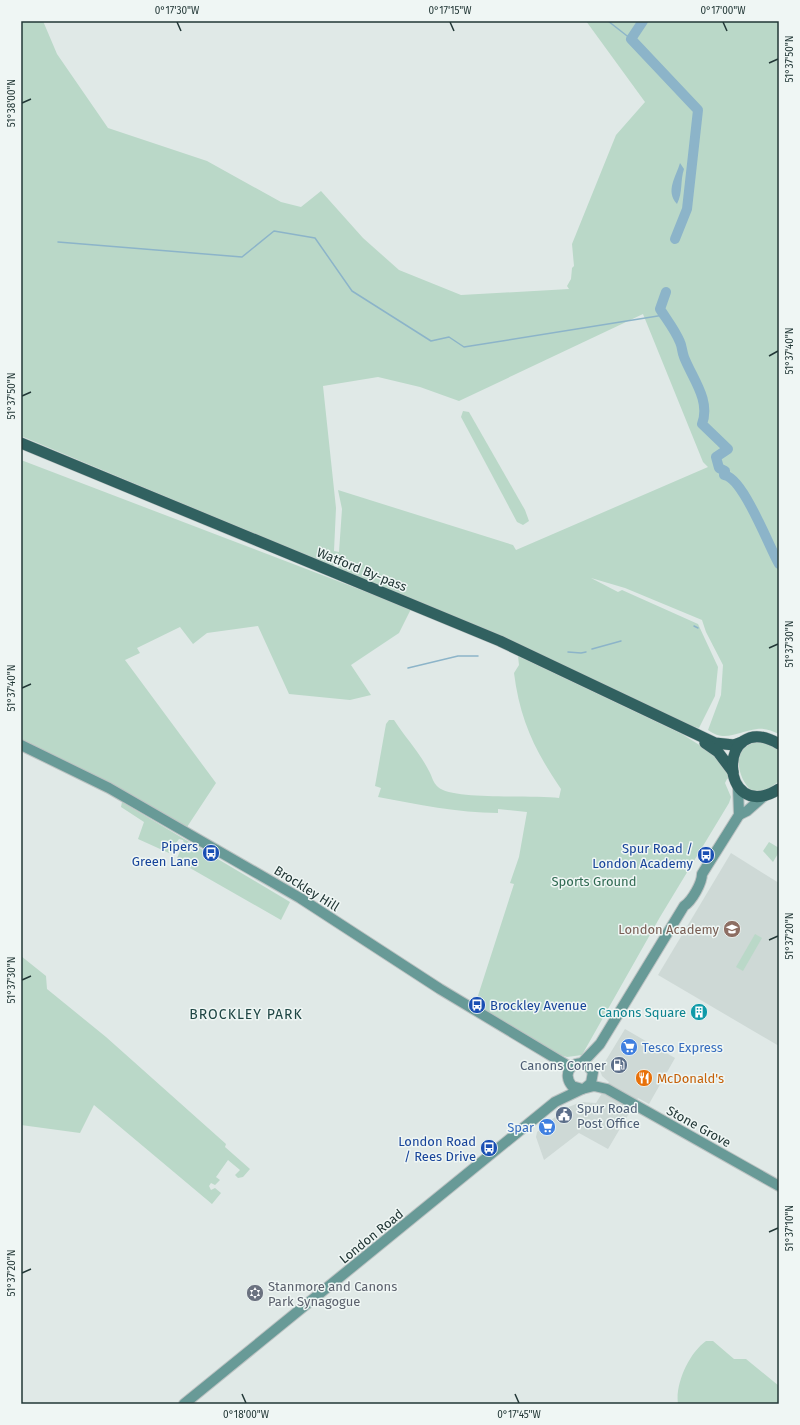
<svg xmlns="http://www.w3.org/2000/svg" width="800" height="1425" viewBox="0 0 800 1425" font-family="'Fira Sans',sans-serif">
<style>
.built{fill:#ced9d6}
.green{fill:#bad8c8;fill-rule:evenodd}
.water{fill:#8cb4c9}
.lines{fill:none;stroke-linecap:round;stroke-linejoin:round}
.stream{stroke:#8cb4c9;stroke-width:1.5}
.river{stroke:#8cb4c9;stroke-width:10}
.primary-casing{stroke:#bdc3c3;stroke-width:12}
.highway-casing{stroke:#bdc3c3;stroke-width:12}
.primary{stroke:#689a97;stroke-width:10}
.highway{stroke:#316160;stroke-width:11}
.ticks{fill:none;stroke:#223736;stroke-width:1.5}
.labels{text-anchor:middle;stroke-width:3;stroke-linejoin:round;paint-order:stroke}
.street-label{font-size:13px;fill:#223736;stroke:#eff6f4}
.transit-label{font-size:13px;fill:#164399;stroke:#eff6f4;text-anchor:end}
.park-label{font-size:13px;fill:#306a52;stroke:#eff6f4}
.education-label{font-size:13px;fill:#785e54;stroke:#eff6f4;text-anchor:end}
.culture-label{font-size:13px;fill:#0d838f;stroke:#eff6f4;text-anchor:end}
.shop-label{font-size:13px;fill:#366cbe;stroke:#eff6f4;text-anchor:start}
.service-label{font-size:13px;fill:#4e5e75;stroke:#eff6f4;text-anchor:end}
.food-label{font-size:13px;fill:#c56008;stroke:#eff6f4;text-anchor:start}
.worship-label{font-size:13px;fill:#5b616d;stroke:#eff6f4;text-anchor:start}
.neighbourhood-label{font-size:14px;letter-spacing:1px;fill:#204745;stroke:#eff6f4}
.neatline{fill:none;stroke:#223736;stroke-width:1.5}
.ticks-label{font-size:10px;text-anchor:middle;fill:#223736}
</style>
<rect width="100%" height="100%" fill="#e0e9e7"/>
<g class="built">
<polygon points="731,853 779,883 779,1046 658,975"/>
<polygon points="625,1029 675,1058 649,1104 638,1098 608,1149 579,1133 544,1160 536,1137 537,1132 566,1108 581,1102 596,1103 609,1082 602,1076 600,1070"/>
</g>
<g class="green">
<path d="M21 21H43L57 54 108 128 207 161 281 202 301 207 321 191 363 238 399 270 461 295 569 289 567 286 571 279 572 268 574 266 572 244 616 135 645 102 586 21H779V734C772 731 765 728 757 729 739 731 725 743 708 730L721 695 723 665 706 632 702 620 625 588 591 578 618 592 622 590 698 624 718 667 715 696 699 728 683 724 338 569V563L334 562V567L21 436ZM643 314 703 462 708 467 516 550 513 545 338 490 342 509 339 552 334 551 336 508 323 386 378 377 420 387 459 401Z"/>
<polygon points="463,411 469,412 525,510 529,521 523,525 517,522 461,417"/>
<polygon points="21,460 411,609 399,633 351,665 371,695 350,700 289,694 258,626 207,633 193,644 180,627 137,648 140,653 125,660 216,783 187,827 134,796 21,741"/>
<path d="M518 656 682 734 712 753 732 777 727 779 725 783 731 797 729 803 660 917 582 1055 567 1057 557 1054 475 1005 514 884 510 883 519 857 527 812 498 809V813C458 813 417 804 378 797L381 788 375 786 386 724 389 720H394C405 737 420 753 429 771 432 776 433 783 438 787 453 801 535 794 559 798L561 789C535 751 520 720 514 673L519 665Z"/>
<path d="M758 741 779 747V781L766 791H752C741 782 733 760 744 748 747 745 753 743 758 741Z"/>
<polygon points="122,802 290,902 281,920 176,860 184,843 183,840 179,839 169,853 138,839 144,822 121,807"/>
<polygon points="769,842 779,848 779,852 773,862 763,851"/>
<polygon points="755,934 762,938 743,971 736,967"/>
<polygon points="21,956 46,976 47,989 106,1037 226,1144 225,1147 250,1169 243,1177 238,1178 235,1175 240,1170 228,1160 216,1177 220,1180 215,1185 211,1183 209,1186 211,1190 215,1188 221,1193 212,1204 94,1105 80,1133 21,1125"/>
<path d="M706 1341H713L734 1359H746L779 1386V1404H678C675 1384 689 1353 706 1341Z"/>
</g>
<path class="water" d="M680 163 684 169C680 181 683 192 677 204 665 191 676 177 680 163Z"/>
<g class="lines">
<g class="stream">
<polyline points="608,21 631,39"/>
<polyline points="58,242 242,257 274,231 315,238 352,291 431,341 449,337 464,347 664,315"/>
<polyline points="694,626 698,628"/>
<polyline points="592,649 621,641"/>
<polyline points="568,652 581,653 586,652"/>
<polyline points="408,668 458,656 478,656"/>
</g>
<g class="river">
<polyline points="643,21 631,39 698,110 687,209 675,239"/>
<path d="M666 292 660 309C667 320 675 330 680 342 682 346 682 352 684 357 692 378 711 400 702 424L728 449 716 457 719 468 725 471 724 475C743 477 769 547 779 564"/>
</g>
<defs>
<g id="primary">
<polyline points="21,745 109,788 300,898 440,989 570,1067"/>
<polyline points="739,815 747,811 764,796"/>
<path d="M582 1063 600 1044 684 906C692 901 702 883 702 874L739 815 738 787"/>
<path d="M585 1088 591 1083 593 1072 586 1064C571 1060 562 1074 572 1086L582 1089 594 1086 607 1089 779 1186"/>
<polyline points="184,1404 555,1102 582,1089"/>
</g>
<g id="highway">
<polyline points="21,443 500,641 715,743 734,745 742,742"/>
<polyline points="705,743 718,752 733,772"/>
<path d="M779 744C716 707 718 827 779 789"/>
</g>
</defs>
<use href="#primary" class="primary-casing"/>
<use href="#highway" class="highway-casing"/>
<use href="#primary" class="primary"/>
<use href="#highway" class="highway"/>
</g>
<path class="ticks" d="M177 22 181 31M450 22 454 31M723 22 727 31M769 63 778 59M22 103 31 99M769 356 778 351M22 396 31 392M769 648 778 644M22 688 31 684M769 940 778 936M22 980 31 976M769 1232 778 1228M22 1273 31 1269M242 1394 246 1403M515 1394 519 1403"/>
<defs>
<symbol id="bus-disc" viewBox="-11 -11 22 22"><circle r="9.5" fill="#1a4fb4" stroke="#eff6f4"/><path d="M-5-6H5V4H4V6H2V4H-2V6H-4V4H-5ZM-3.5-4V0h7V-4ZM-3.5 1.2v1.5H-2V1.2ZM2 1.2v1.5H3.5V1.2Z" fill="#fff"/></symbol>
<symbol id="school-disc" viewBox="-11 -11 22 22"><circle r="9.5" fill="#8d6e63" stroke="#eff6f4"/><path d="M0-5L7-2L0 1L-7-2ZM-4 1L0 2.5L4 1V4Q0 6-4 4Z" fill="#fff"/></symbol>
<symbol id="building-disc" viewBox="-11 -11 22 22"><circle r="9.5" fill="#0f9aa8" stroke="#eff6f4"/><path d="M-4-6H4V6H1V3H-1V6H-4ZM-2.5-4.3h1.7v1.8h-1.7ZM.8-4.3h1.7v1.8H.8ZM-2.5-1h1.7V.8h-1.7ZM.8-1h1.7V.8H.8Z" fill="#fff"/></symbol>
<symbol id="supermarket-disc" viewBox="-11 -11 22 22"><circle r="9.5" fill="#3f7fe0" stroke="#eff6f4"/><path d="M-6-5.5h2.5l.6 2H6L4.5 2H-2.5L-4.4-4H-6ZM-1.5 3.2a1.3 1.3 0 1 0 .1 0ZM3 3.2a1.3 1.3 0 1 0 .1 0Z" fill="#fff"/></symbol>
<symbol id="fuel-disc" viewBox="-11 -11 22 22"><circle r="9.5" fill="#5c6f8a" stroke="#eff6f4"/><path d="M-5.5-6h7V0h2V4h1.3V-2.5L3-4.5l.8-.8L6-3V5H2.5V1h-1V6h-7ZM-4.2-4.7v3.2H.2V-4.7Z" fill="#fff"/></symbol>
<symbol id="restaurant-disc" viewBox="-11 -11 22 22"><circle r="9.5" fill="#e8710a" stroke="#eff6f4"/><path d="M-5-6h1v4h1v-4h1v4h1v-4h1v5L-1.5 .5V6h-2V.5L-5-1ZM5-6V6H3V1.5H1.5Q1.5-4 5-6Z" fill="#fff"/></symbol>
<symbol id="civic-disc" viewBox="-11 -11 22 22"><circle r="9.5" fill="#5c6f8a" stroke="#eff6f4"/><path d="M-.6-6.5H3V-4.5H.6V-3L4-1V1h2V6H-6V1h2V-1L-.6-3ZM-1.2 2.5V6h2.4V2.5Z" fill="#fff"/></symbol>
<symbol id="synagogue-disc" viewBox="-11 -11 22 22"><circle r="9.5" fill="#6b7280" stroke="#eff6f4"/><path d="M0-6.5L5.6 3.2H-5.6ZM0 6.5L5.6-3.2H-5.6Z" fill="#fff"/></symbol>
</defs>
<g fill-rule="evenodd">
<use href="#bus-disc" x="201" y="843" width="20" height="20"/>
<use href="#bus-disc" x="696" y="845" width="20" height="20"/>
<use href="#school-disc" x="722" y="919" width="20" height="20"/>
<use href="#bus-disc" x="467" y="995" width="20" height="20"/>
<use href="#building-disc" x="689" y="1002" width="20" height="20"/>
<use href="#supermarket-disc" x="619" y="1037" width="20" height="20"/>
<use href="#fuel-disc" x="609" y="1055" width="20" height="20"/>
<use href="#restaurant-disc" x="634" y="1068" width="20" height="20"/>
<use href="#civic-disc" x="554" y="1105" width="20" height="20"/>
<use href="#supermarket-disc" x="537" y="1117" width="20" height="20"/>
<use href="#bus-disc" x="479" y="1138" width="20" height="20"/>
<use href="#synagogue-disc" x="245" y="1283" width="20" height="20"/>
</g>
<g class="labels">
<g class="street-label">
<text transform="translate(362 569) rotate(22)" y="5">Watford By-pass</text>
<text transform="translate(307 888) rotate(32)" y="5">Brockley Hill</text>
<text transform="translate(699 1126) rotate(29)" y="5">Stone Grove</text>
<text transform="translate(371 1236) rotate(-39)" y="5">London Road</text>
</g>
<g class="transit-label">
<text x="198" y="851">Pipers<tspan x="198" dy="15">Green Lane</tspan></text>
<text x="693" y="853">Spur Road /<tspan x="693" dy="15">London Academy</tspan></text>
<text x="490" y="1010" text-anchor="start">Brockley Avenue</text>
<text x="476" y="1146">London Road<tspan x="476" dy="15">/ Rees Drive</tspan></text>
</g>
<g class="park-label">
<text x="594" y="886">Sports Ground</text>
</g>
<g class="education-label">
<text x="719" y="934">London Academy</text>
</g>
<g class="culture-label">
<text x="686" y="1017">Canons Square</text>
</g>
<g class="shop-label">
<text x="642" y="1052">Tesco Express</text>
<text x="534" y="1132" text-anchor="end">Spar</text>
</g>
<g class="service-label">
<text x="606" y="1070">Canons Corner</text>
<text x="577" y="1113" text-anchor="start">Spur Road<tspan x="577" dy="15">Post Office</tspan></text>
</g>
<g class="food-label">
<text x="657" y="1083">McDonald's</text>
</g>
<g class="worship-label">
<text x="268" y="1291">Stanmore and Canons<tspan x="268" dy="15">Park Synagogue</tspan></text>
</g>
<g class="neighbourhood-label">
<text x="246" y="1019">BROCKLEY PARK</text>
</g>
</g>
<rect width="800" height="1425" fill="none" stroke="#eff6f4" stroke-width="44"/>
<rect x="22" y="22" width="756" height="1381" class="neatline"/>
<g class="ticks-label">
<text x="177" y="14">0°17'30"W</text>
<text x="450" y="14">0°17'15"W</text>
<text x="723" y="14">0°17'00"W</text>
<text transform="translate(789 59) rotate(-90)" y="4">51°37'50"N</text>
<text transform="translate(11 103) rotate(-90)" y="4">51°38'00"N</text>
<text transform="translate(789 351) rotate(-90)" y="4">51°37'40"N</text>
<text transform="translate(11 396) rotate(-90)" y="4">51°37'50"N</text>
<text transform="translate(789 644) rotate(-90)" y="4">51°37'30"N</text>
<text transform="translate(11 688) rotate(-90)" y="4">51°37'40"N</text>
<text transform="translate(789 936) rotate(-90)" y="4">51°37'20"N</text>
<text transform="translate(11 980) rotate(-90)" y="4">51°37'30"N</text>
<text transform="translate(789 1228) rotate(-90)" y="4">51°37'10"N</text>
<text transform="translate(11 1273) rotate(-90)" y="4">51°37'20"N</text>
<text x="246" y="1418">0°18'00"W</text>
<text x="519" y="1418">0°17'45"W</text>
</g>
</svg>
